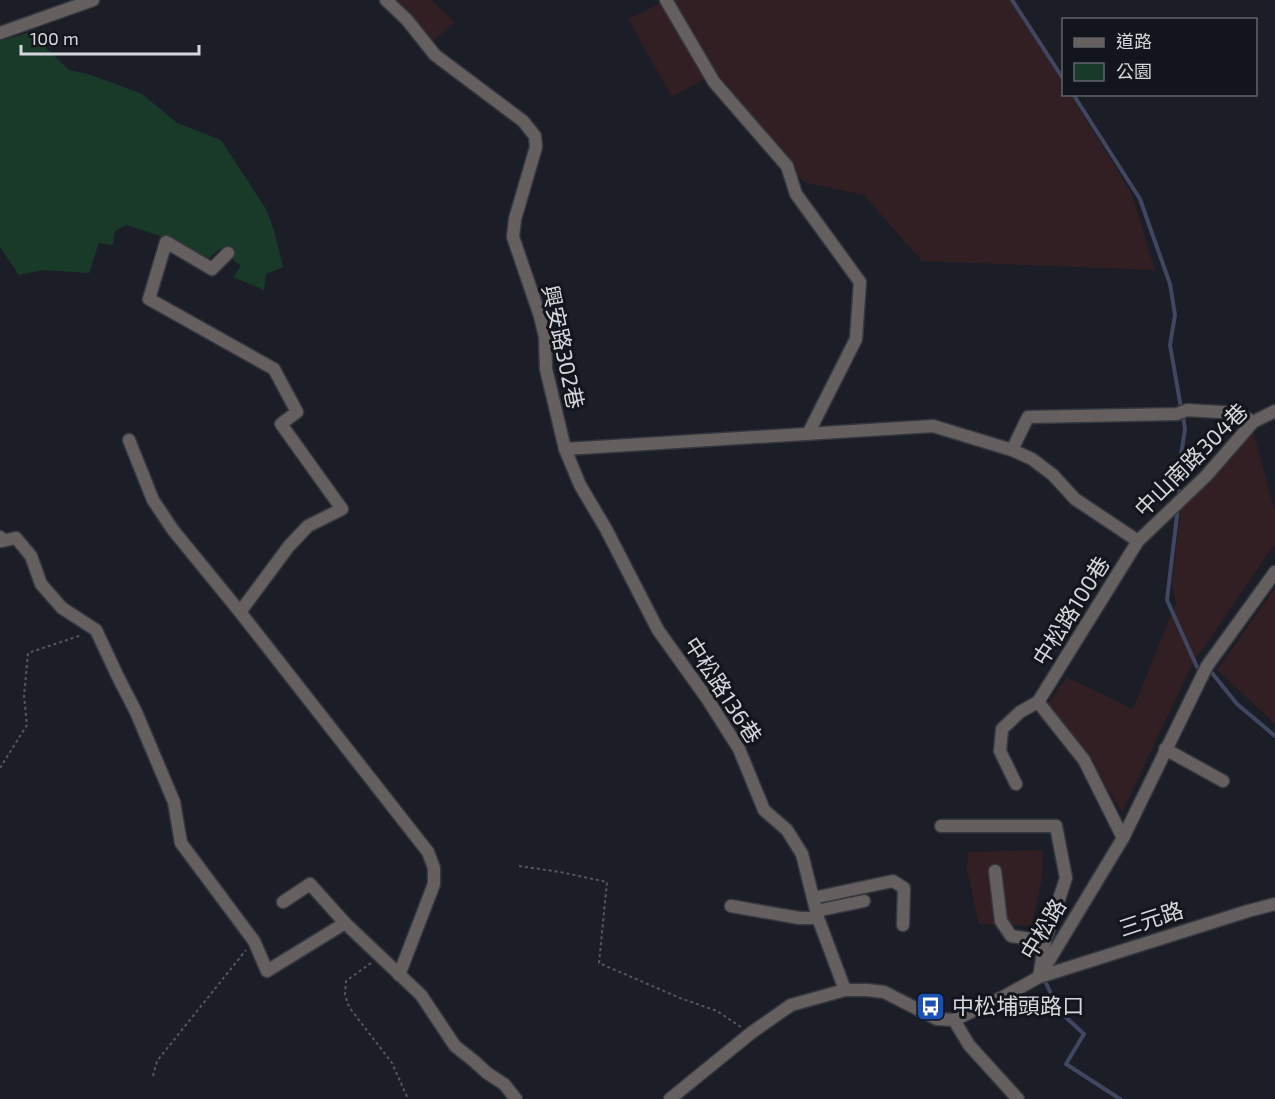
<svg xmlns="http://www.w3.org/2000/svg" width="1275" height="1099" viewBox="0 0 1275 1099" font-family="'Exo 2','Noto Sans TC',sans-serif">
<style>
.industrial{fill:#311f24}
.green{fill:#193a29}
.lines{fill:none;stroke-linecap:round;stroke-linejoin:round}
.stream{stroke:#414661;stroke-width:4}
.minor-casing{stroke:#35383f;stroke-width:15}
.path{stroke:#55585f;stroke-width:2;stroke-dasharray:3 3;stroke-linecap:butt}
.minor{stroke:#655f60;stroke-width:12}
.labels{text-anchor:middle;stroke-width:6;stroke-linejoin:round;paint-order:stroke}
.street-label{font-size:22px;fill:#d5d7dc;stroke:#12151c}
.poi-label{font-size:22px;fill:#d5d7dc;stroke:#12151c;text-anchor:start}
</style>
<rect width="100%" height="100%" fill="#1b1e26"/>
<g class="industrial">
<polygon points="393,0 431,0 455,22 429,44"/>
<polygon points="667,0 1013,0 1063,82 1064,94 1071,95 1132,194 1155,270 922,261 864,195 807,183 795,175 708,77 672,97 628,19"/>
<polygon points="1252,428 1275,511 1275,544 1193,663 1122,812 1083,750 1046,706 1067,677 1133,709 1176,603 1172,585 1181,503"/>
<polygon points="1275,588 1275,724 1217,670"/>
<polygon points="1043,850 1042,877 1032,926 979,924 967,870 968,852"/>
</g>
<polygon class="green" points="27,33 42,44 69,70 91,75 142,94 177,123 221,140 266,209 274,230 283,267 266,274 264,290 233,277 241,266 220,249 208,259 163,237 127,225 115,231 113,245 99,243 89,273 43,270 19,275 0,247 0,41"/>
<g class="lines">
<g class="stream">
<polyline points="1012,0 1064,80"/>
<polyline points="1073,94 1140,199 1170,284 1175,315 1170,345 1181,408"/>
<polyline points="1180,497 1177,481 1185,429 1183,416"/>
<polyline points="1178,507 1167,600 1197,667 1212,673 1237,704 1275,736"/>
<polyline points="1045,981 1059,1011 1084,1034 1066,1064 1120,1099"/>
</g>
<defs>
<g id="minor">
<polyline points="386,0 407,20 435,55 523,121 535,136 536,147 515,219 513,237 540,316 545,337 546,369 565,449 580,485 606,529 658,630 708,700 739,749 764,810 787,830 802,854 818,918 845,990"/>
<polyline points="666,0 714,82 787,166 796,194 860,282 856,339 808,434"/>
<polyline points="0,33 93,0"/>
<polyline points="228,253 212,269 166,242 149,299 274,369 297,412 281,424 342,509 308,526 289,546 240,612"/>
<polyline points="129,440 153,500 173,530 240,612 428,852 434,868 434,884 399,975"/>
<polyline points="565,449 933,426 1012,450 1032,459 1053,475 1075,499 1138,541"/>
<polyline points="1012,450 1028,417 1177,414 1187,410 1237,413 1253,422"/>
<polyline points="0,537 2,541 16,538 31,556 41,584 62,608 96,630 118,677 136,712 174,802 181,843 254,941 267,971 345,923 421,995 455,1046 474,1061 487,1073 504,1084 516,1099"/>
<polyline points="1165,749 1223,781"/>
<polyline points="1016,784 1000,751 1002,729 1020,712 1038,702"/>
<polyline points="941,826 1056,826 1066,878 1045,941 1039,977 1248,911 1275,904"/>
<polyline points="1123,838 1084,760 1038,702 1138,541 1206,476 1253,422 1275,411"/>
<polyline points="995,871 1001,921 1011,936 1045,941"/>
<polyline points="813,898 893,881 904,888 903,925"/>
<polyline points="283,902 310,884 345,923"/>
<polyline points="731,906 799,918 818,918"/>
<polyline points="816,911 864,901"/>
<polyline points="954,1020 969,1045 1018,1099"/>
<polyline points="670,1099 751,1033 791,1005 845,990 867,990 884,992 937,1019 954,1020 1003,997 1039,977 1123,838 1207,666 1275,572"/>
</g>
</defs>
<use href="#minor" class="minor-casing"/>
<g class="path">
<polyline points="0,768 27,725 24,696 28,653 82,635"/>
<polyline points="519,866 560,872 607,882 599,963 680,998 717,1011 741,1027"/>
<polyline points="371,963 346,981 345,995 349,1007 392,1063 408,1099"/>
<polyline points="153,1076 157,1061 246,950"/>
</g>
<use href="#minor" class="minor"/>
</g>
<defs>
<symbol id="bus-square" viewBox="-11 -11 22 22"><rect x="-9" y="-9" width="18" height="18" rx="4" fill="#1a4fb4" stroke="#12151c"/><path d="M-5-6H5V4H4V6H2V4H-2V6H-4V4H-5ZM-3.5-4V0h7V-4ZM-3.5 1.2v1.5H-2V1.2ZM2 1.2v1.5H3.5V1.2Z" fill="#fff"/></symbol>
</defs>
<g fill-rule="evenodd">
<use href="#bus-square" x="914" y="990" width="33" height="33"/>
</g>
<g class="labels">
<g class="street-label">
<text transform="translate(563 347) rotate(78)" y="8">興安路302巷</text>
<text transform="translate(1191 460) rotate(-45)" y="8">中山南路304巷</text>
<text transform="translate(1071 611) rotate(-58)" y="8">中松路100巷</text>
<text transform="translate(723 690) rotate(57)" y="8">中松路136巷</text>
<text transform="translate(1151 919) rotate(-18)" y="8">三元路</text>
<text transform="translate(1043 929) rotate(-59)" y="8">中松路</text>
</g>
<g class="poi-label">
<text x="952" y="1014">中松埔頭路口</text>
</g>
</g>
<rect x="1062" y="18" width="195" height="78" fill="#12151c" stroke="#606369" stroke-width="1.5"/>
<rect x="1074" y="38" width="30" height="9" fill="#655f60" stroke="#606369" stroke-width="1.5"/>
<text x="1116" y="48" font-size="18" fill="#d5d7dc">道路</text>
<rect x="1074" y="63" width="30" height="18" fill="#193a29" stroke="#606369" stroke-width="1.5"/>
<text x="1116" y="78" font-size="18" fill="#d5d7dc">公園</text>
<path d="M21 45v9h178v-9" fill="none" stroke="#d5d7dc" stroke-width="3"/>
<text x="30" y="45" font-size="18" fill="#d5d7dc" stroke="#12151c" stroke-width="4.5" paint-order="stroke">100 m</text>
</svg>
